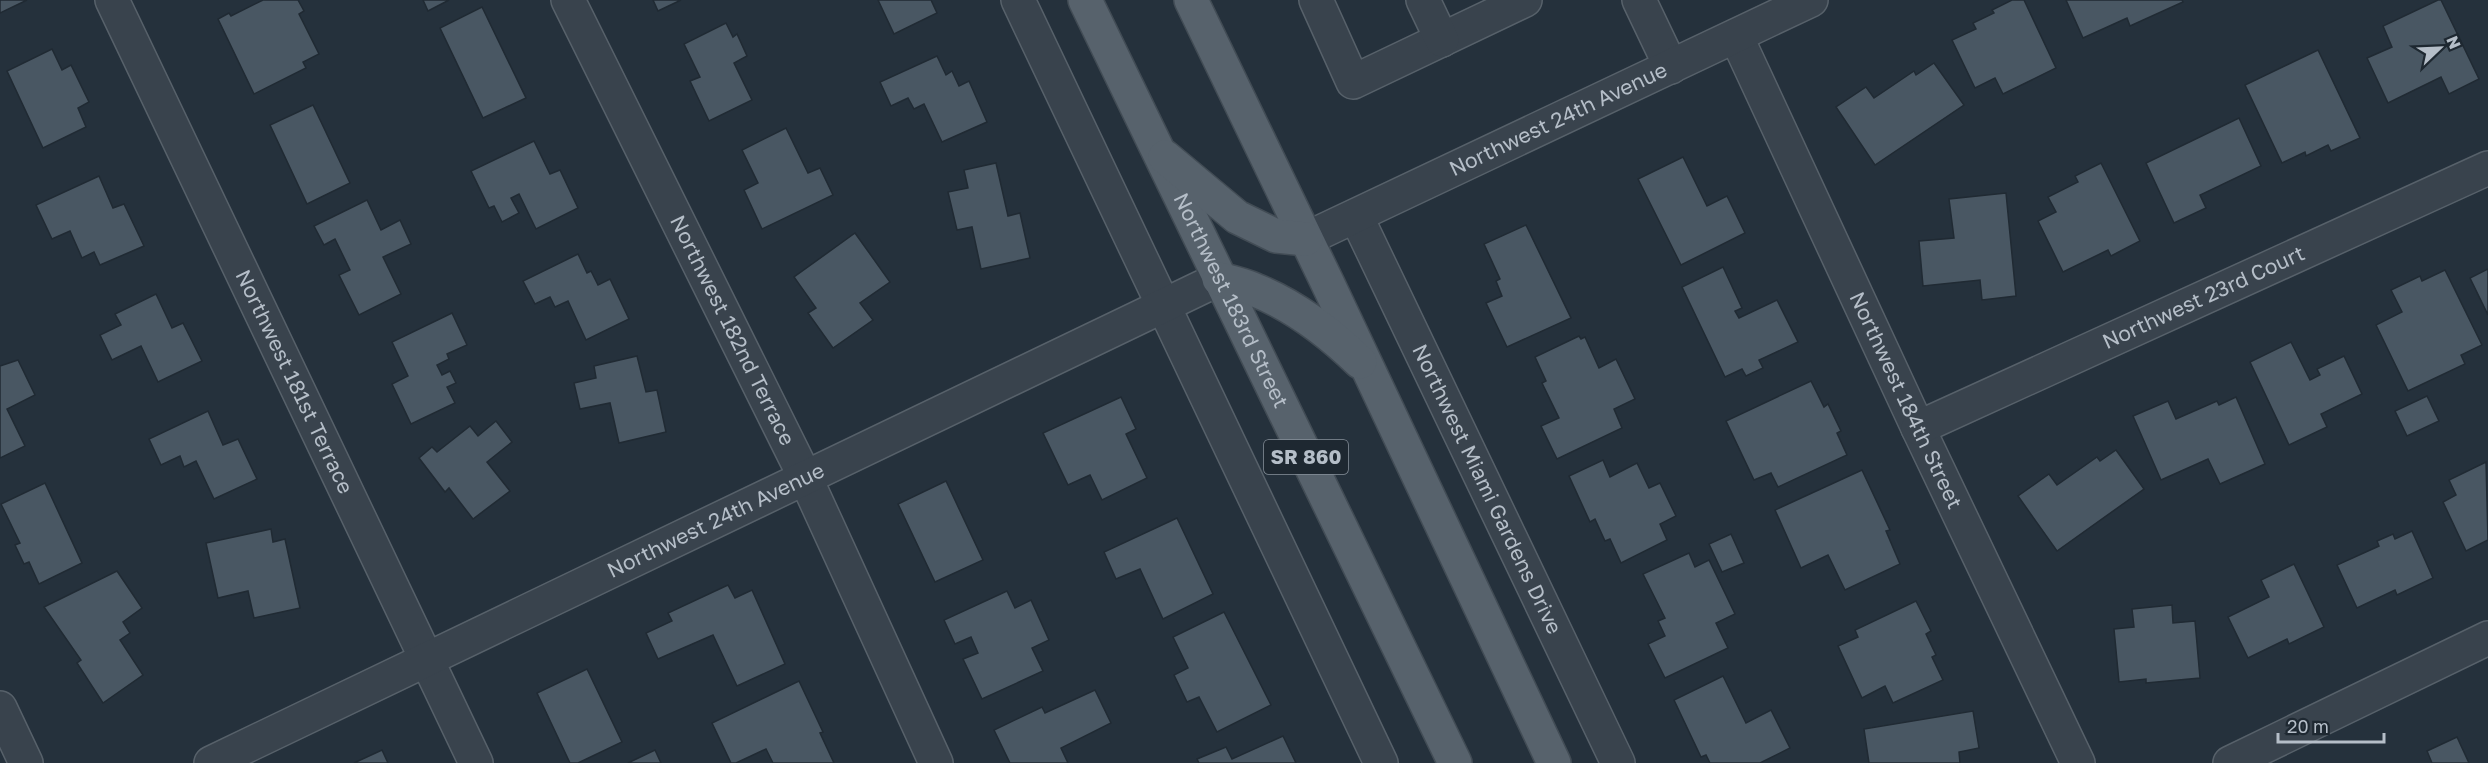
<svg xmlns="http://www.w3.org/2000/svg" width="2488" height="763" viewBox="0 0 2488 763" font-family="'Golos Text',sans-serif">
<style>
.building{fill:#495763;stroke:#202a33;stroke-width:1.5}
.lines{fill:none;stroke-linecap:round;stroke-linejoin:round}
.minor-casing{stroke:#57616a;stroke-width:36}
.major-casing{stroke:#424c55;stroke-width:36}
.minor{stroke:#39434d;stroke-width:33}
.major{stroke:#57626c;stroke-width:33}
.labels{text-anchor:middle;stroke-width:4.5;stroke-linejoin:round;paint-order:stroke}
.shield{fill:#1e2831;stroke:#88919b;stroke-width:1.5}
.shield-label{font-size:20px;font-weight:bold;fill:#b5bec8}
.street-label{font-size:21px;fill:#b5bec8;stroke:#1e2831}
</style>
<rect width="100%" height="100%" fill="#25313c"/>
<g class="building">
<polygon points="0,0 27,0 0,13"/>
<polygon points="263,0 298,0 304,11 299,14 319,54 303,62 306,68 254,94 218,19 229,13 231,16"/>
<polygon points="423,0 449,0 428,11"/>
<polygon points="653,0 681,0 658,11"/>
<polygon points="878,0 931,0 937,13 894,34"/>
<polygon points="2012,0 2024,0 2056,68 2003,94 1995,78 1975,88 1952,40 1976,29 1973,23 1994,13 1992,10"/>
<polygon points="2066,0 2182,0 2183,2 2130,26 2127,18 2083,38"/>
<polygon points="2438,0 2441,0 2479,79 2449,94 2441,77 2388,103 2367,58 2392,47 2383,26"/>
<polygon points="482,7 526,98 483,118 440,28"/>
<polygon points="726,23 733,37 737,34 747,56 734,63 752,100 709,121 690,81 700,77 684,44"/>
<polygon points="52,49 62,70 71,65 89,102 78,108 86,127 43,148 7,71"/>
<polygon points="2318,50 2360,138 2331,151 2328,145 2306,156 2305,152 2282,163 2245,85"/>
<polygon points="937,56 946,75 952,71 959,86 969,81 987,122 942,142 924,104 914,109 908,98 891,106 880,82"/>
<polygon points="1934,63 1964,105 1875,165 1836,107 1866,87 1874,98 1914,71 1916,75"/>
<polygon points="313,105 350,183 307,204 270,125"/>
<polygon points="2239,118 2261,166 2200,195 2206,208 2174,223 2146,163"/>
<polygon points="786,128 808,173 820,168 833,195 762,229 744,190 758,183 742,150"/>
<polygon points="534,141 550,174 560,170 578,208 536,229 519,194 511,198 519,213 502,222 494,206 489,208 471,171"/>
<polygon points="1683,157 1707,206 1727,196 1745,233 1681,265 1638,179"/>
<polygon points="996,163 1008,216 1020,213 1030,258 981,269 972,227 957,230 948,192 968,188 964,170"/>
<polygon points="2101,163 2140,241 2111,256 2108,250 2063,272 2038,221 2056,212 2048,197 2078,182 2075,176"/>
<polygon points="99,176 113,208 124,204 144,246 100,265 94,252 82,258 70,231 52,239 36,205"/>
<polygon points="2006,193 2016,296 1982,300 1980,280 1923,286 1919,241 1954,238 1949,199"/>
<polygon points="367,200 381,230 400,220 411,244 383,257 401,294 359,315 339,275 350,270 335,239 324,245 314,226"/>
<polygon points="1526,225 1571,318 1507,347 1486,303 1502,296 1496,281 1500,279 1484,244"/>
<polygon points="855,233 890,282 860,303 873,320 833,348 808,313 816,308 794,277"/>
<polygon points="578,254 587,273 591,271 598,285 610,279 629,319 586,340 568,301 555,307 550,297 535,304 523,281"/>
<polygon points="1723,267 1742,308 1735,311 1739,318 1777,300 1798,342 1759,360 1763,368 1746,376 1742,369 1725,377 1682,287"/>
<polygon points="2488,269 2488,315 2470,278"/>
<polygon points="2445,270 2482,345 2461,355 2465,364 2408,391 2376,325 2402,312 2391,290 2420,276 2422,281"/>
<polygon points="156,294 172,328 183,323 202,361 158,382 141,346 112,360 100,335 121,325 115,314"/>
<polygon points="452,313 467,345 447,354 449,359 437,365 442,375 450,371 456,383 447,387 455,403 411,424 392,384 408,376 392,342"/>
<polygon points="1579,336 1581,339 1585,337 1599,368 1616,359 1635,399 1614,409 1622,428 1557,459 1541,426 1559,418 1542,383 1546,381 1535,357"/>
<polygon points="2291,342 2310,380 2320,375 2317,369 2344,356 2362,394 2321,414 2327,427 2289,445 2250,362"/>
<polygon points="637,356 646,392 657,390 666,432 619,443 610,403 580,409 574,383 596,378 594,366"/>
<polygon points="18,360 35,395 7,409 25,446 0,458 0,366"/>
<polygon points="1811,381 1824,407 1828,404 1841,431 1837,433 1847,455 1778,487 1771,473 1754,480 1726,421"/>
<polygon points="2427,396 2439,421 2407,436 2395,411"/>
<polygon points="1121,397 1136,429 1126,434 1147,478 1102,500 1090,475 1068,485 1043,433"/>
<polygon points="2236,397 2265,464 2220,484 2208,459 2161,480 2133,416 2168,401 2176,419 2217,401 2219,405"/>
<polygon points="208,411 223,445 238,439 257,479 214,499 196,461 184,467 180,456 161,465 149,439"/>
<polygon points="496,421 512,442 487,462 510,491 473,519 449,488 445,492 419,458 432,447 437,452 470,426 478,436"/>
<polygon points="2116,450 2144,489 2057,551 2018,496 2049,474 2057,485 2097,457 2100,461"/>
<polygon points="1603,460 1610,477 1637,463 1649,488 1660,483 1676,516 1660,524 1667,540 1621,563 1610,539 1605,541 1595,519 1590,522 1569,476"/>
<polygon points="2486,462 2488,540 2466,551 2443,502 2456,495 2449,480"/>
<polygon points="1862,470 1890,530 1886,531 1900,564 1845,590 1828,555 1801,568 1775,510"/>
<polygon points="946,481 983,560 935,582 898,504"/>
<polygon points="45,483 82,563 39,584 29,562 24,564 15,545 20,543 1,504"/>
<polygon points="1177,518 1213,594 1163,619 1140,569 1116,579 1104,552"/>
<polygon points="271,529 273,542 285,539 300,608 254,618 248,591 218,598 206,543"/>
<polygon points="2412,531 2433,578 2397,595 2395,590 2357,608 2337,565 2379,546 2377,541 2393,534 2395,539"/>
<polygon points="1731,534 1744,563 1722,572 1709,544"/>
<polygon points="1689,553 1695,567 1709,560 1735,614 1716,623 1728,648 1665,678 1648,644 1665,636 1658,621 1665,618 1643,574"/>
<polygon points="2294,564 2324,627 2289,644 2287,639 2248,658 2228,617 2269,597 2261,580"/>
<polygon points="117,571 142,608 123,622 130,633 120,640 143,675 103,703 77,663 81,660 44,607"/>
<polygon points="728,585 735,598 752,590 785,664 737,686 713,635 658,659 646,633 672,621 668,613"/>
<polygon points="1007,591 1015,608 1031,600 1049,640 1032,648 1043,671 982,699 963,659 978,653 971,637 955,644 944,620"/>
<polygon points="1916,601 1931,631 1926,634 1936,655 1932,657 1943,680 1893,703 1885,686 1862,698 1838,646 1858,637 1855,630"/>
<polygon points="2172,605 2173,623 2195,621 2200,678 2146,683 2146,679 2119,682 2114,629 2134,627 2132,609"/>
<polygon points="1224,612 1271,705 1217,732 1199,697 1187,702 1174,675 1188,668 1173,637"/>
<polygon points="587,669 622,742 578,763 570,763 537,693"/>
<polygon points="1723,676 1746,723 1771,710 1790,748 1760,763 1710,763 1706,755 1701,757 1674,700"/>
<polygon points="799,681 823,732 820,733 834,763 773,763 766,749 736,763 731,763 712,723"/>
<polygon points="1095,690 1111,723 1061,748 1068,763 1010,763 994,730 1042,707 1045,713"/>
<polygon points="1973,711 1979,748 1959,752 1960,763 1869,763 1864,729"/>
<polygon points="1283,736 1296,763 1199,763 1197,759 1226,747 1232,759"/>
<polygon points="2457,737 2469,763 2432,763 2427,751"/>
<polygon points="382,750 388,763 354,763"/>
<polygon points="655,750 661,763 628,763"/>
</g>
<g class="lines">
<defs>
<g id="minor">
<path id="s1" d="M112 0 476 763"/>
<path id="s2" d="M568 0 805 477 936 763"/>
<polyline points="1018,0 1381,763"/>
<polyline points="1316,0 1353,82 1525,0"/>
<polyline points="1423,0 1442,40"/>
<polyline points="1639,0 1671,67"/>
<path id="s3" d="M1736 36 1918 428 2078 763"/>
<path id="s4" d="M1356 216 1618 763"/>
<path id="s5" d="M1306 239 1811 0"/>
<path id="s6" d="M1918 428 2488 168"/>
<polyline points="0,708 26,763"/>
<path id="s7" d="M211 763 1219 279"/>
<polyline points="2230,763 2488,638"/>
</g>
<g id="major">
<path id="s8" d="M1085 0 1455 763"/>
<polyline points="1191,0 1328,284 1554,763"/>
<polyline points="1165,157 1237,217 1276,236 1306,239"/>
<path d="M1219 279C1231 282 1244 285 1255 290 1293 305 1331 334 1360 362"/>
</g>
</defs>
<use href="#minor" class="minor-casing"/>
<use href="#major" class="major-casing"/>
<use href="#minor" class="minor"/>
<use href="#major" class="major"/>
</g>
<g class="labels">
<rect class="shield" x="1264" y="440" width="84" height="34" rx="4.5"/>
<g class="shield-label">
<text x="1306" y="464">SR 860</text>
</g>
<g class="street-label">
<text dy="7" stroke="none"><textPath href="#s5" startOffset="279">Northwest 24th Avenue</textPath></text>
<text dy="7" stroke="none"><textPath href="#s6" startOffset="314">Northwest 23rd Court</textPath></text>
<text dy="7" stroke="none"><textPath href="#s8" startOffset="334">Northwest 183rd Street</textPath></text>
<text dy="7" stroke="none"><textPath href="#s2" startOffset="369">Northwest 182nd Terrace</textPath></text>
<text dy="7" stroke="none"><textPath href="#s1" startOffset="423">Northwest 181st Terrace</textPath></text>
<text dy="7" stroke="none"><textPath href="#s3" startOffset="402">Northwest 184th Street</textPath></text>
<text dy="7" stroke="none"><textPath href="#s4" startOffset="303">Northwest Miami Gardens Drive</textPath></text>
<text dy="7" stroke="none"><textPath href="#s7" startOffset="560">Northwest 24th Avenue</textPath></text>
</g>
</g>
<g transform="translate(2440 48) rotate(67)" stroke="#1e2831" stroke-width="4.5" paint-order="stroke">
<path d="M0-4.5L10 22L0 15L-10 22Z" fill="#b5bec8"/>
<text y="-9" font-size="16" font-weight="bold" text-anchor="middle" fill="#b5bec8">N</text>
</g>
<path d="M2278 733v9h106v-9" fill="none" stroke="#b5bec8" stroke-width="3"/>
<text x="2287" y="733" font-size="18" fill="#b5bec8" stroke="#1e2831" stroke-width="4.5" paint-order="stroke">20 m</text>
</svg>
